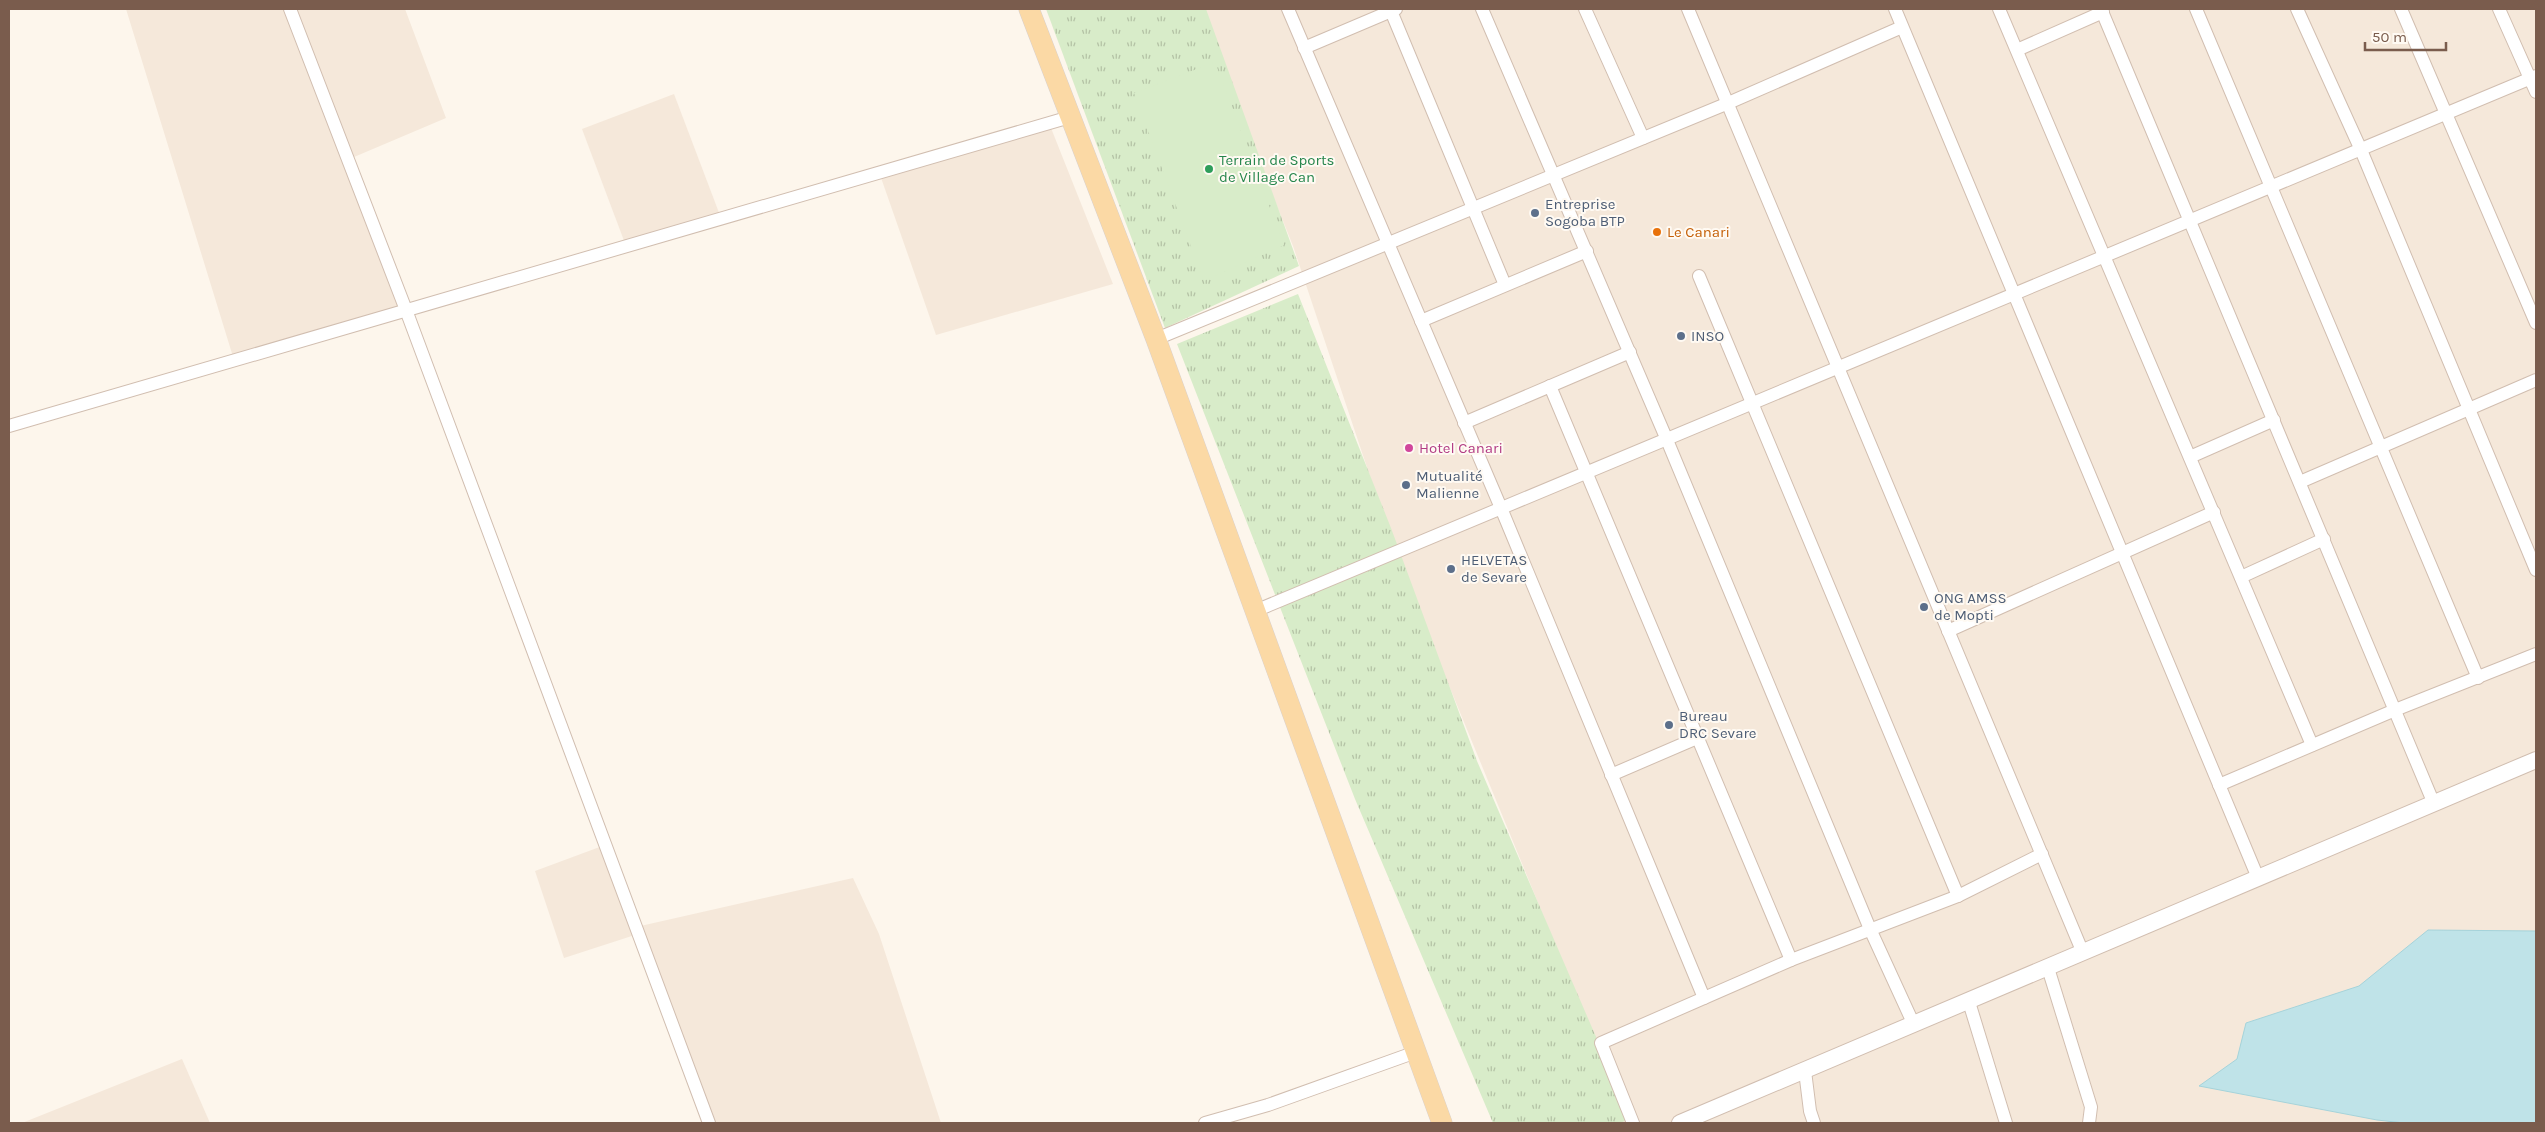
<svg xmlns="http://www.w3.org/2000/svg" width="2545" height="1132" viewBox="0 0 2545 1132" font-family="Karla,sans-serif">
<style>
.residential{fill:#f5e8da}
.grass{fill:url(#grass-tufts)}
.pitch{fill:#d8ecc9}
.water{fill:#bfe3e8;stroke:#a5d3da}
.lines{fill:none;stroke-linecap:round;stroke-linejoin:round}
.minor-casing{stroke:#d1beb0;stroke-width:14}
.tertiary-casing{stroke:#d1beb0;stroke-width:18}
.primary-casing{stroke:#dad1cd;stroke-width:21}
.minor{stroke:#fff;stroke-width:12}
.tertiary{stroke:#fff;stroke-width:16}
.primary{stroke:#fbd9a5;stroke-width:20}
.leisure-dot{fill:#2e9e5b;stroke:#fffaf3;stroke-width:2}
.service-dot{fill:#5c6f8a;stroke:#fffaf3;stroke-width:2}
.food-dot{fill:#e8710a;stroke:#fffaf3;stroke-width:2}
.hotel-dot{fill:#d1479c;stroke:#fffaf3;stroke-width:2}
.labels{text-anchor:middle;stroke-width:4;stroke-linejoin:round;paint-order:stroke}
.leisure-label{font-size:15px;fill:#27864d;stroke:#fffaf3;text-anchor:start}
.service-label{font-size:15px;fill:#4e5e75;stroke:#fffaf3;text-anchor:start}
.food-label{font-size:15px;fill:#c56008;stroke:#fffaf3;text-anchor:start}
.hotel-label{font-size:15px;fill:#b23c85;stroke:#fffaf3;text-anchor:start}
</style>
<defs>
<pattern id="grass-tufts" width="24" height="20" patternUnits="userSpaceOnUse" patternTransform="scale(1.25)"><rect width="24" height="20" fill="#d8ecc9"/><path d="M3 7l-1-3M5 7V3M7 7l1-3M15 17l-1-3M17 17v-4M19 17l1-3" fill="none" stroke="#b4c2a5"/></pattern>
</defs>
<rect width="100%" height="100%" fill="#fdf6ec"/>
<g class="residential">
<polygon points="126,9 405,9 446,118 347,160 406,310 234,360"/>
<polygon points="1198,9 2536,9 2536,1123 1621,1123 1598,1049 1400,566 1293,246"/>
<polygon points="674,94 721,218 626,246 582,129"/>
<polygon points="1049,123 1113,284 936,335 879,172"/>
<polygon points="605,845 636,927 853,878 879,934 941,1123 709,1123 638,934 564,958 535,871"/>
<polygon points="182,1059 210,1123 22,1123"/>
</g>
<g class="grass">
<polygon points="1046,9 1206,9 1299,266 1165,328"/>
<polygon points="1298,294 1391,528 1477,761 1631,1118 1620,1123 1493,1123 1355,799 1177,344"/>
</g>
<polygon class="pitch" points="1215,62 1284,245 1204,281 1134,93"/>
<polygon class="water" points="2428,930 2536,931 2536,1123 2404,1123 2377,1120 2199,1086 2237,1059 2246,1023 2359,986"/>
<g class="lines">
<defs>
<g id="minor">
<polyline points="290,9 406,310 709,1123"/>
<polyline points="1288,9 1501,508 1704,998"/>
<polyline points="1482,9 1667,440 1870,929 1914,1025"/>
<polyline points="1585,9 1643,138"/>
<polyline points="1688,9 2083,953"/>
<polyline points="1895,9 2258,878"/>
<polyline points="1999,9 2312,745"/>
<polyline points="2101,9 2434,804"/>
<polyline points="2196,9 2478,678"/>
<polyline points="2297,9 2361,150 2536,570"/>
<polyline points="2401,9 2536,323"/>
<polyline points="2499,9 2536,92"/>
<polyline points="1391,11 1505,285"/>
<polyline points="1304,48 1396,9"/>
<polyline points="2017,50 2103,12"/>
<polyline points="1699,276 1958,896"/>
<polyline points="1421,321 1587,251"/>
<polyline points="1156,339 1726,104 1902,27"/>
<polyline points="1550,386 1791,960"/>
<polyline points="1464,423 1630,352"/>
<polyline points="9,426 1070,117"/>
<polyline points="2190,457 2274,420"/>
<polyline points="2300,482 2536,380"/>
<polyline points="2241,577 2324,539"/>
<polyline points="1255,611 2536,76"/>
<polyline points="1948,631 2214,512"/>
<polyline points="1611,775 1697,738"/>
<polyline points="2219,785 2395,710 2536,654"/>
<polyline points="2048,968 2091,1107 2089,1123"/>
<polyline points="1969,1002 2006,1123"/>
<polyline points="1805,1071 1810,1111 1814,1123"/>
<polyline points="1205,1123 1268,1105 1416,1052"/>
<polyline points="1633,1123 1601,1043 1791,960 1958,896 2042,854"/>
</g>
<polyline id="tertiary" points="1680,1123 2536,760"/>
<polyline id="primary" points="1029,9 1156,339 1442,1123"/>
</defs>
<use href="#minor" class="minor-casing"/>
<use href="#tertiary" class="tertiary-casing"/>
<use href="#primary" class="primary-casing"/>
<use href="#minor" class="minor"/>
<use href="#tertiary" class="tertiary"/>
<use href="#primary" class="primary"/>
</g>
<circle class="leisure-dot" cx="1209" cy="169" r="5"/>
<g class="service-dot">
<circle cx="1535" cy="213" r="5"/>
<circle cx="1681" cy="336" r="5"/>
<circle cx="1406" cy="485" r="5"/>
<circle cx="1451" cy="569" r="5"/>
<circle cx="1924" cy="607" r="5"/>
<circle cx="1669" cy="725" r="5"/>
</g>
<circle class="food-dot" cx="1657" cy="232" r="5"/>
<circle class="hotel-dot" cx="1409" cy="448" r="5"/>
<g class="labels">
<g class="leisure-label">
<text x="1219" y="165">Terrain de Sports<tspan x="1219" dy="17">de Village Can</tspan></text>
</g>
<g class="service-label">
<text x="1545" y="209">Entreprise<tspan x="1545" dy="17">Sogoba BTP</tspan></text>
<text x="1691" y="341">INSO</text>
<text x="1416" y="481">Mutualité<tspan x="1416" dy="17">Malienne</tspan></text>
<text x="1461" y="565">HELVETAS<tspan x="1461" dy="17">de Sevare</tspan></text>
<text x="1934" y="603">ONG AMSS<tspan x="1934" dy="17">de Mopti</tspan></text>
<text x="1679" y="721">Bureau<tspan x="1679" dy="17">DRC Sevare</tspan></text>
</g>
<g class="food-label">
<text x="1667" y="237">Le Canari</text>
</g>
<g class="hotel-label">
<text x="1419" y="453">Hotel Canari</text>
</g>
</g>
<rect width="2545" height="1132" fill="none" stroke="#7a5c4d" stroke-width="20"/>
<path d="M2365 42v8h81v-8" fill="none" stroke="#7a5c4d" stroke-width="2.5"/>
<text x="2372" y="42" font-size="15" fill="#7a5c4d" stroke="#fffaf3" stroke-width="4" paint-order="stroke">50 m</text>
</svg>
